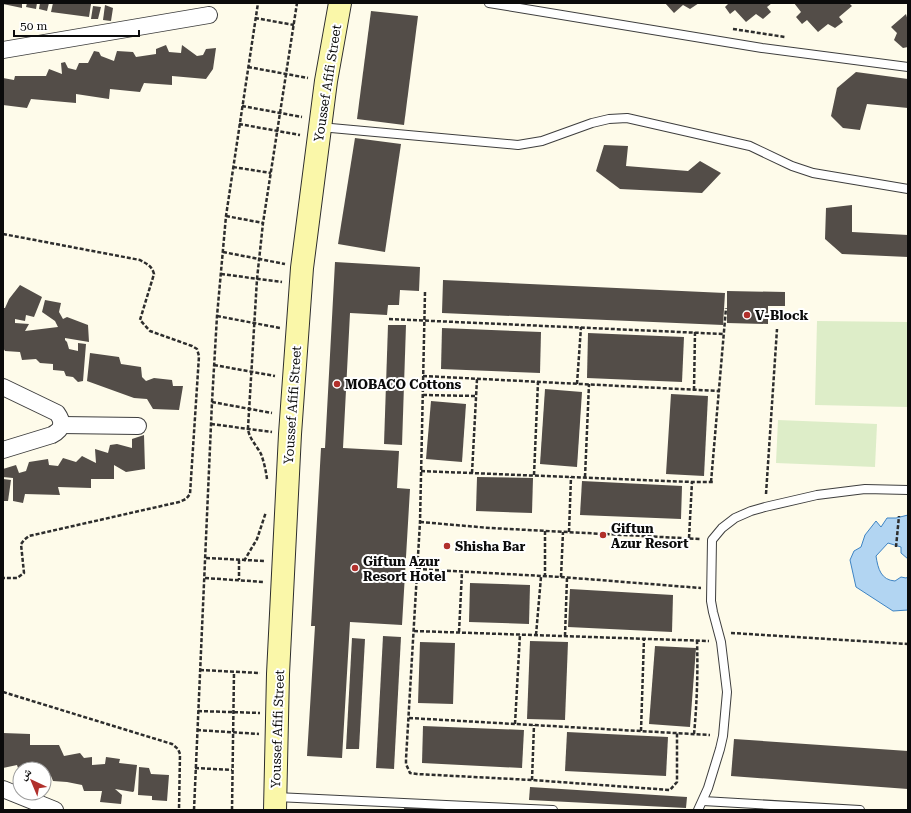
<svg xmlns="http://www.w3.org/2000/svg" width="911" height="813" viewBox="0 0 911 813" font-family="'Roboto Serif','Noto Naskh Arabic',serif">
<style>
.pitch{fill:#ddedc8}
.water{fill:#b2d5f2;stroke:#3e84c4}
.building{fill:#534d48}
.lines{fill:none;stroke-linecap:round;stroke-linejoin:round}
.lane-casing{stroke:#3e3e3e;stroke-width:10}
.street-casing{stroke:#3e3e3e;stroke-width:18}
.secondary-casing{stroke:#2d2d2d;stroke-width:24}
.path{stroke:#2d2d2d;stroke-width:2.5;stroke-dasharray:4 2;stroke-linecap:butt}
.lane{stroke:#fff;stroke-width:8}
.street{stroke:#fff;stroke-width:16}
.secondary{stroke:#faf7a9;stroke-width:22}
.poi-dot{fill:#b1302c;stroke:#fff;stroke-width:1.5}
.labels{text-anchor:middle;stroke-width:4;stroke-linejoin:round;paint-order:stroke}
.street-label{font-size:13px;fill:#0b0b0b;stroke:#fff}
.poi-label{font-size:13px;font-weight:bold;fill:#0b0b0b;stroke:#fff;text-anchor:start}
</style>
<rect width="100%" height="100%" fill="#fefbea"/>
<g class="pitch">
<polygon points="817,321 908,322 908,407 815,405"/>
<polygon points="778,420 877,424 875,467 776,463"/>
</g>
<path class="water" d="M908 515V559L901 553V547L888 543 876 556C878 569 881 580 895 581L901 577 906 578 908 577V610L893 611 856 587 850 560 854 551 861 547 865 535 876 521 881 527 887 518H896Z"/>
<g class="building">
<polygon points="3,3 22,3 22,8 3,4"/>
<polygon points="27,3 37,3 36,9 26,7"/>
<polygon points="40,3 49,3 47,11 39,9"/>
<polygon points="53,3 91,4 89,17 51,12"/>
<polygon points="665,3 699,3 690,9 683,5 674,13"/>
<polygon points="729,3 772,3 767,7 771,12 763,19 756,14 746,22 735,10 730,14 725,7"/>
<polygon points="794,3 849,3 852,6 839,17 843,22 835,28 828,24 818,32 807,20 802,24 796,17 801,12"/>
<polygon points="105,5 113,8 111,21 103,20"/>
<polygon points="93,6 101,7 98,19 91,19"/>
<polygon points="371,11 418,16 404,125 357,119"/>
<polygon points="906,14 908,21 908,47 903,48 894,40 897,33 891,27"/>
<polygon points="166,45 169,52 181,53 182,45 197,56 203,55 206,49 216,48 213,69 206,79 172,76 172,85 144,83 140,92 110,89 109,99 76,94 76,103 31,99 27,108 3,105 3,78 14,80 15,76 46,76 49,69 62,74 61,63 65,62 68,68 76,70 79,63 88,63 94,51 99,52 101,56 114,61 117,51 133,52 136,57 156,54 156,49"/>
<polygon points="856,72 908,79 908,108 867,104 860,130 843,128 831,116 837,88"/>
<polygon points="355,138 401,144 385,252 338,244"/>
<polygon points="604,145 628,146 626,166 688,171 700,161 721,173 702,193 620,189 596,171"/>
<polygon points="852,205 852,232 908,235 908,257 842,254 825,239 826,208"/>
<polygon points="335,262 420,267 419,291 400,290 399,305 388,305 387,315 350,313 343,448 399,451 397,488 410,489 402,625 350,622 342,758 307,756 315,626 311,626 321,448 325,448"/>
<polygon points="443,280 725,293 723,325 442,313"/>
<polygon points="20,285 42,297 34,317 26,315 25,321 15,319 15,323 29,324 25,331 58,327 55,321 42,312 45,300 61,303 59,312 63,319 67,317 88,325 89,342 65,338 65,340 67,342 69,349 78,351 78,343 86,344 83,381 78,382 73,377 66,376 64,371 53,370 53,364 40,363 36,359 22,360 20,352 5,351 3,348 3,308 5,308 9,299"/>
<polygon points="727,291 785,292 785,306 768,306 768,324 727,323"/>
<polygon points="388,325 406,325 402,445 384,444"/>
<polygon points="442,328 541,332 540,373 441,369"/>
<polygon points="588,333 684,337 682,382 587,378"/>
<polygon points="90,353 119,357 121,364 141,367 142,377 146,381 154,378 172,380 173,386 183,386 179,410 153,409 147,399 134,398 87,381"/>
<polygon points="545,389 582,392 577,467 540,464"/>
<polygon points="671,394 708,396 704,476 666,474"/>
<polygon points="431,401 466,404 462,462 426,459"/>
<polygon points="144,435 145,469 126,472 114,465 114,479 91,479 91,488 58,487 60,495 25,494 23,503 13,501 13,478 3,477 3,469 16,465 19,473 26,471 29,462 48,459 49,465 58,466 63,458 76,462 82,456 96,463 95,449 108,453 110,445 117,444 132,448 132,439"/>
<polygon points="477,477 533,478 532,513 476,511"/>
<polygon points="3,479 11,480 8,501 3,501"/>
<polygon points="582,481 682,486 681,519 580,515"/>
<polygon points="470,583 530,585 529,624 469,622"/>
<polygon points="570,589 673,595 672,632 568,627"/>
<polygon points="383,636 401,637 394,769 376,768"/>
<polygon points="352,638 365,639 359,749 346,749"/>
<polygon points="530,641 568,642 565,720 527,719"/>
<polygon points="420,642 455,643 453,704 418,703"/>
<polygon points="655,646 696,648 690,727 649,724"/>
<polygon points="423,726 524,730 522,768 422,763"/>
<polygon points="567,732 668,737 666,776 565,771"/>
<polygon points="3,733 30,734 30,745 59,745 64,756 80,753 84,758 92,757 92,765 105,764 106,757 120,759 119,763 137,765 134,791 133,792 115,789 122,795 121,804 100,802 102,791 84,791 82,785 67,782 53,781 51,776 44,778 44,769 20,769 20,774 17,765 3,768"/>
<polygon points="734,739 908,751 908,789 731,776"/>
<polygon points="139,767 149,768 151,774 169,775 167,801 152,800 152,796 138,795"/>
<polygon points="530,787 687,797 686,808 529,800"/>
<polygon points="405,807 436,809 436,810 403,810"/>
</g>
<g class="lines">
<defs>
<g id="lane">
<polyline points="489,3 762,48 908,67"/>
<polyline points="320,127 518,145 542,141 592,123 609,119 627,118 750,146 792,166 813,173 908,189"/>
<polyline points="276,797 553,810"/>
<polyline points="703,801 860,810"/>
<polyline points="698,810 708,788 720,749 723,736 727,692 721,642 713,612 711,601 712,540 722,528 735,518 751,511 765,507 817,495 865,489 908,490"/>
</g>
<g id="street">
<polyline points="3,50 209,15"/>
<path d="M3 387 57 413C64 423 63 429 52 435L3 450"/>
<polyline points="61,425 138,426"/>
<polyline points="3,789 55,810"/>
</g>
<polyline id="secondary" points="275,810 278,674 290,434 302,268 326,81 340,3"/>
</defs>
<use href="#lane" class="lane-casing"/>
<use href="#street" class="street-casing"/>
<use href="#secondary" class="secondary-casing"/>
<g class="path">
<polyline points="255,18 294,25"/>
<polyline points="733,29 785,37"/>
<polyline points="248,67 308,78"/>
<polyline points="242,106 302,117"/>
<polyline points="239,124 300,135"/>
<polyline points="233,167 271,173"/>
<polyline points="226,216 263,223"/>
<path d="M3 234 140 260C147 264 152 266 154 274L140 320 150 331 192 346 197 349 199 356 190 494 186 499 179 502 29 536 24 540 21 544 24 573 17 578H3"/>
<polyline points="223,252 285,264"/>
<polyline points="221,274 282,282"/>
<polyline points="425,292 420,522 406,759 406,764 410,773 417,774 532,780 670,790 677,782 677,733"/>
<polyline points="217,316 280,328"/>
<polyline points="389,319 724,334"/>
<polyline points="214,365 275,376"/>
<polyline points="423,376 719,391"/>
<polyline points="577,384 581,327"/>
<polyline points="694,390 695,332"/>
<polyline points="423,395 476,396"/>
<polyline points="212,402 272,413"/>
<polyline points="211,424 272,432"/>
<polyline points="421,471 692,482 714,482"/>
<polyline points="472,473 477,379"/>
<polyline points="534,475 538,382"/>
<polyline points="585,477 589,384"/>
<path d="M267 479C266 471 264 462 261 454 257 446 248 437 248 428L257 279 263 223 297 3"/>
<polyline points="711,482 726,308"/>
<polyline points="766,494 777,329"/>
<polyline points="420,522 490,528 700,539"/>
<polyline points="569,532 571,477"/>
<polyline points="689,538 692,482"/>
<polyline points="896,547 899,516"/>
<polyline points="206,558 265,561"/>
<polyline points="239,560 239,580"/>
<polyline points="244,561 257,539 266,512"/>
<polyline points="417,569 561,577 701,588"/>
<polyline points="545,577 545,531"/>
<polyline points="561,577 563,532"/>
<polyline points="205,578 264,582"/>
<polyline points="414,631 709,641"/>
<polyline points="459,632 462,572"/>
<polyline points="731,633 908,644"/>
<polyline points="536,635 541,577"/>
<polyline points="565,636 567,578"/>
<polyline points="200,670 260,673"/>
<polyline points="3,692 172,744 178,749 180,754 179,810"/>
<polyline points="198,711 260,713"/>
<polyline points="409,718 710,735"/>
<polyline points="515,724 520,634"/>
<polyline points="197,730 259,734"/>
<polyline points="641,731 644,638"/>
<path d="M694 734C697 703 698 672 697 640"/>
<polyline points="195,768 232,770"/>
<polyline points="532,780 534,725"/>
<polyline points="194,810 212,402 217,316 226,216 258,3"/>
<polyline points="232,810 234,672"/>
</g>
<use href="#lane" class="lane"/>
<use href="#street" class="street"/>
<use href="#secondary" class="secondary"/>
</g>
<g class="poi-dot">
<circle cx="747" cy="315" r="4"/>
<circle cx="337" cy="384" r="4"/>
<circle cx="603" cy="535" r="4"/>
<circle cx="447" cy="546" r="4"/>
<circle cx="355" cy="568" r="4"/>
</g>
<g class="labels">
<g class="street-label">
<text transform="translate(327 83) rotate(-81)" y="5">Youssef Afifi Street</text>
<text transform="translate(292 405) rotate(-86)" y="5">Youssef Afifi Street</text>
<text transform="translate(277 729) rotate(-88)" y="5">Youssef Afifi Street</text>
</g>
<g class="poi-label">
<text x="755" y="320">V-Block</text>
<text x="345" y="389">MOBACO Cottons</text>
<text x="611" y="533">Giftun<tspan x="611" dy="15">Azur Resort</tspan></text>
<text x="455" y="551">Shisha Bar</text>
<text x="363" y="566">Giftun Azur<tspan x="363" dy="15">Resort Hotel</tspan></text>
</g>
</g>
<rect width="911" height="813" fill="none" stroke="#0b0b0b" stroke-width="8"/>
<g transform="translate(32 781) rotate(316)"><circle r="19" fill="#ffffff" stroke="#9d9d9d"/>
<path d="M0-3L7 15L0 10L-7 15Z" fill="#b1302c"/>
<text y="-6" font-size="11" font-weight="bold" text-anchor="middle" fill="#0b0b0b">ش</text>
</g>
<path d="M14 30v6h125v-6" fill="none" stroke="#0b0b0b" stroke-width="2"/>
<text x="20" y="30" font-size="12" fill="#0b0b0b" stroke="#ffffff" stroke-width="3" paint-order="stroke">50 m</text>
</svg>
